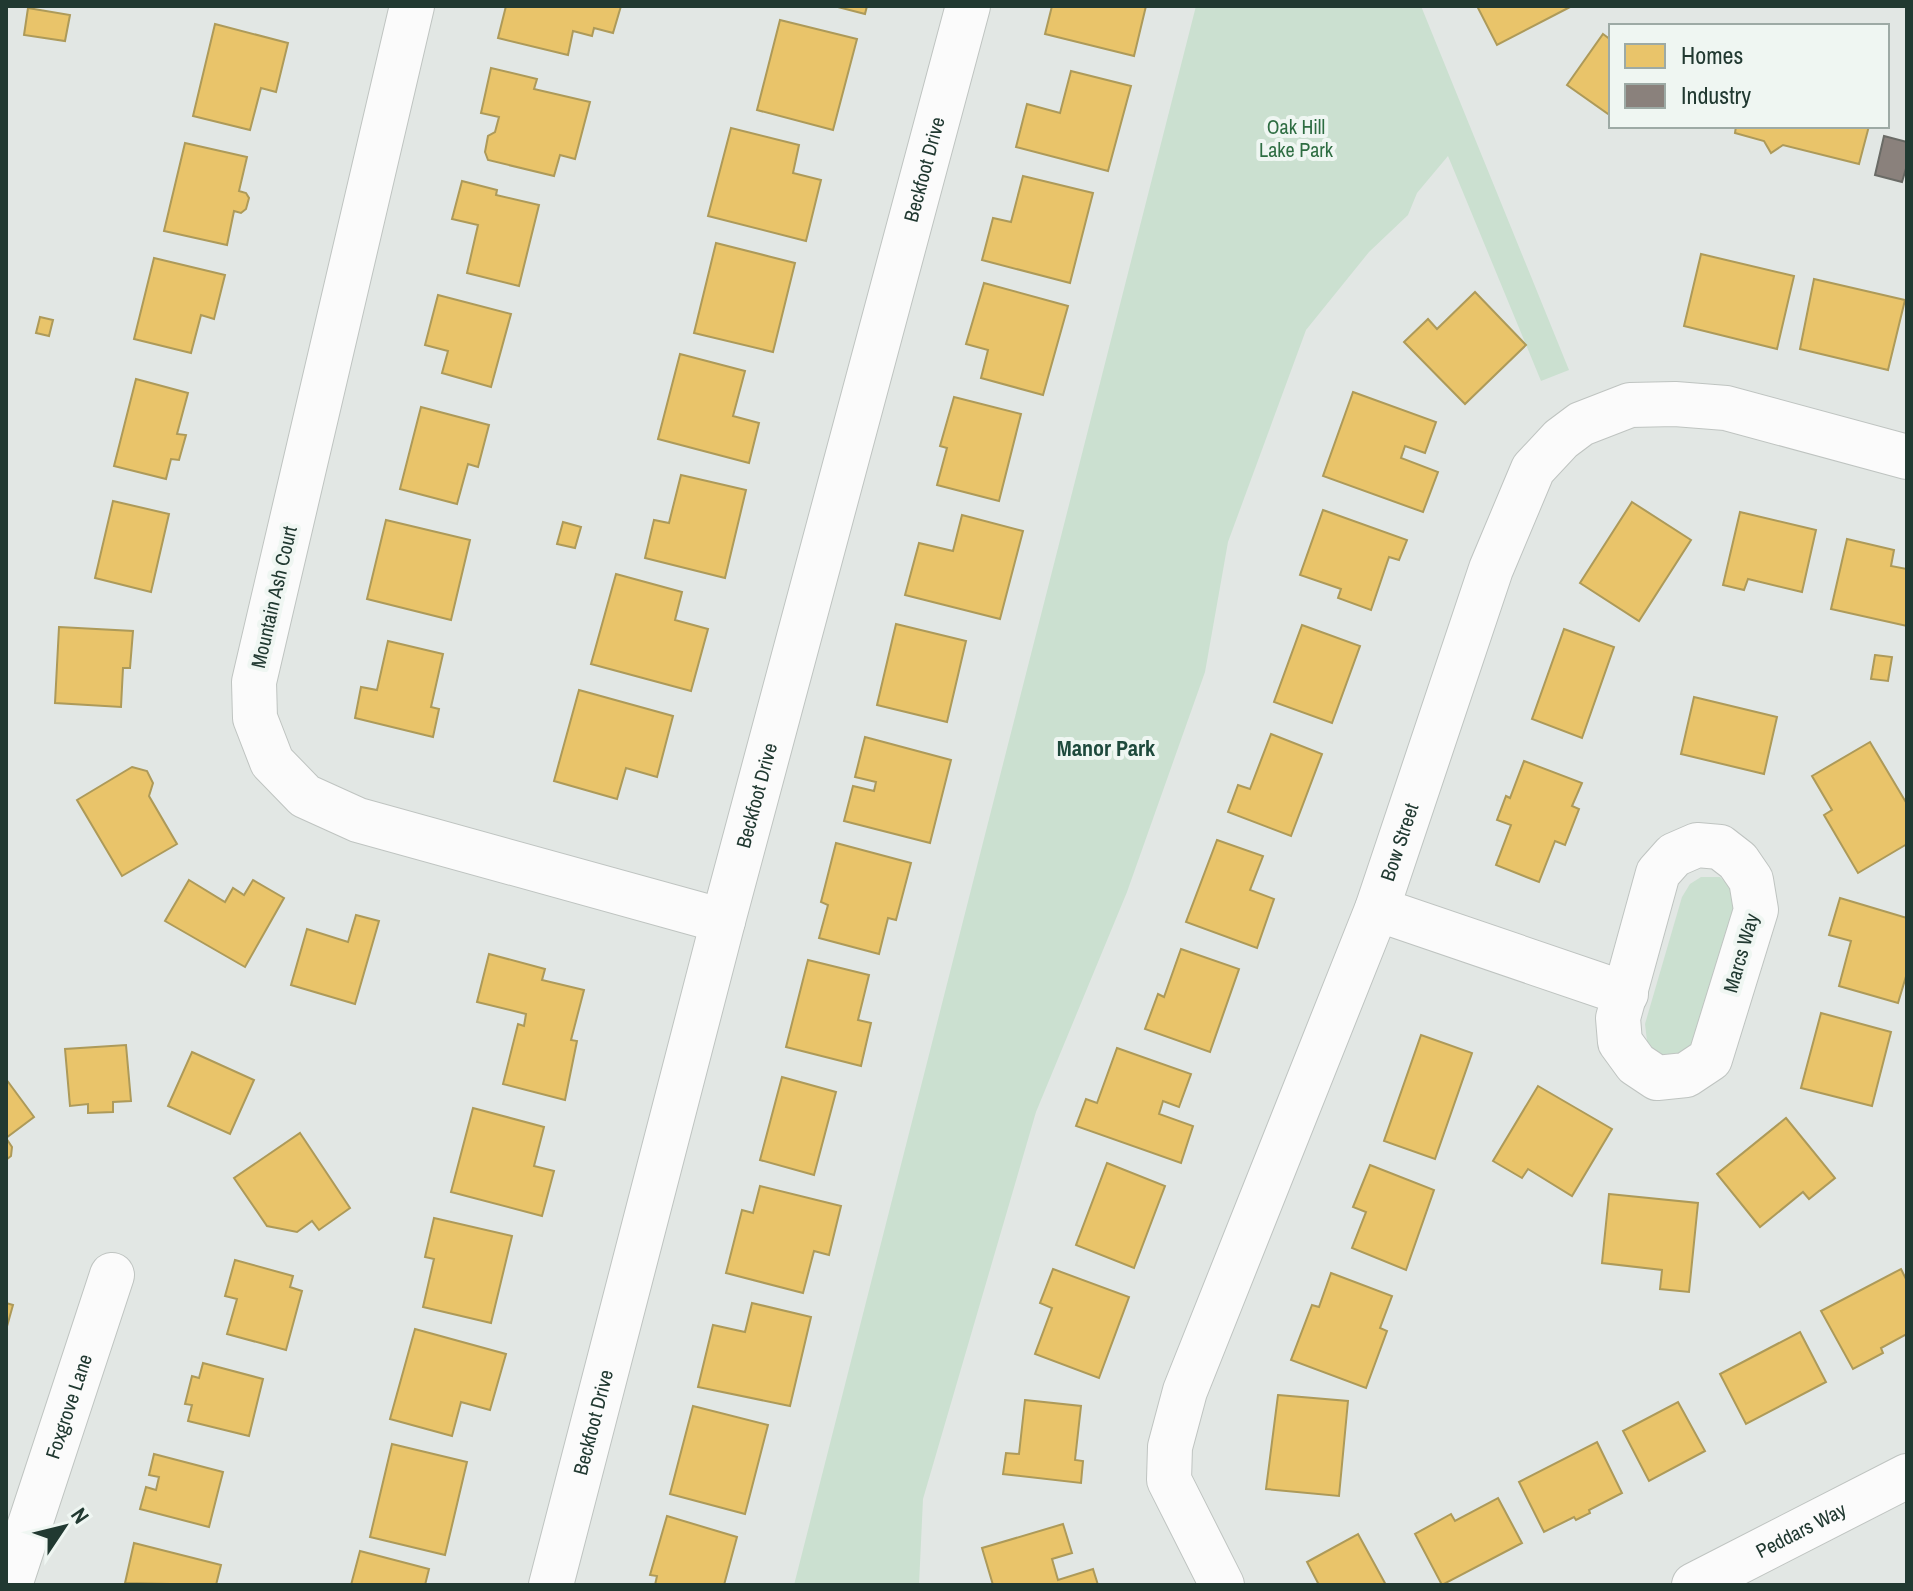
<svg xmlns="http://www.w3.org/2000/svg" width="1913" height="1591" viewBox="0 0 1913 1591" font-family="'Archivo Narrow',sans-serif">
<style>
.green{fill:#cbe0d0}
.homes{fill:#e9c46a;stroke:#ad9a59;stroke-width:2}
.industry{fill:#8a817c;stroke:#6a6b66;stroke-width:2}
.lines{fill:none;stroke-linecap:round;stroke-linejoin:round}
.minor-casing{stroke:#bfc4c1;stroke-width:46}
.minor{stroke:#fbfbfb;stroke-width:44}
.labels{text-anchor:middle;stroke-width:8;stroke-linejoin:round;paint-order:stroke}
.park-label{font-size:20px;fill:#2e6d42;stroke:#eff6f2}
.street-label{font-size:20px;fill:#213931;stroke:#eff6f2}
.neighbourhood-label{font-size:22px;font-weight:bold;fill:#1e493c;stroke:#eff6f2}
</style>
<rect width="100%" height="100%" fill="#e2e7e4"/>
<g class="green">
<polygon points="1196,6 1421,6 1569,370 1541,381 1448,156 1417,193 1408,215 1369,252 1306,330 1228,542 1205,672 1127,892 1036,1112 923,1499 919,1585 794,1585"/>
<polygon points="1701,877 1720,877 1733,889 1736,922 1704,1036 1671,1065 1648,1049 1645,1024 1682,897 1690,884"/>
</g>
<g class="homes">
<polygon points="506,6 621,6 613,33 594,28 592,36 573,31 568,55 498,38"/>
<polygon points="834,6 867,6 865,14"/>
<polygon points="1052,6 1146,6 1134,56 1045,34"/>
<polygon points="1477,6 1572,6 1497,45"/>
<polygon points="28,8 70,15 65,41 24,35"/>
<polygon points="780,20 857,39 833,130 757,110"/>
<polygon points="215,24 288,43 276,92 261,88 250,130 193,116"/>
<polygon points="1603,34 1611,40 1611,116 1567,85"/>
<polygon points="491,68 537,79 534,89 590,102 575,159 560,155 554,176 488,160 485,152 488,136 495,132 499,117 481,113"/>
<polygon points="1071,71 1131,86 1108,171 1016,147 1027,104 1060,113"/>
<polygon points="1736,126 1869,126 1859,164 1783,145 1771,153 1764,141 1735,133"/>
<polygon points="731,128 799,145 793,173 821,180 806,241 708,216"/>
<polygon points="185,143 247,157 239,191 246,193 249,198 246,209 241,213 234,211 227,245 164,231"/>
<polygon points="1023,176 1093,193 1070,283 982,260 993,218 1011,222"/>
<polygon points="462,181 497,190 496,195 539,205 519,286 467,273 478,225 452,219"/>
<polygon points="716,243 795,263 773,352 694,333"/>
<polygon points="1701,254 1794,276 1777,349 1684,326"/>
<polygon points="154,258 225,275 214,319 201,315 191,353 134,339"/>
<polygon points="1814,279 1905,300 1888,370 1800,349"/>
<polygon points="984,283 1068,306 1043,395 981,378 988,350 966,344"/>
<polygon points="1475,292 1526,345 1465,404 1404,342 1428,319 1437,329"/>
<polygon points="438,295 511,314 491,387 442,373 448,351 425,345"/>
<polygon points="40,317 53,320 49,336 36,333"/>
<polygon points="680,354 745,371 733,416 759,423 749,463 658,439"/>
<polygon points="136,379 188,393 177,434 186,435 179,460 171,459 166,479 114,466"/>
<polygon points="1353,392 1436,422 1425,453 1405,446 1401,458 1438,472 1423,512 1323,476"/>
<polygon points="954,397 1021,414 999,501 937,485 947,448 940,446"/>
<polygon points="421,407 489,425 478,467 468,464 457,504 400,489"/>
<polygon points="681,475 746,490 725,578 645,558 654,520 669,523"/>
<polygon points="113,501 169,514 151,592 95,578"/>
<polygon points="1632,502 1691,540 1639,621 1580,583"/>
<polygon points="1323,510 1407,540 1399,560 1389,557 1371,610 1338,598 1341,589 1300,575"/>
<polygon points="1740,512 1816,530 1802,592 1748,579 1744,590 1723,585"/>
<polygon points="962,515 1023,531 1000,619 905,595 919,543 953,551"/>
<polygon points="386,520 470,540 451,620 367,599"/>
<polygon points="563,522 581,527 575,548 557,544"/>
<polygon points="1847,539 1894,550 1891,566 1907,569 1907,626 1831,609"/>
<polygon points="616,574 682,592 675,620 708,629 691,691 591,664"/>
<polygon points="896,624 966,641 947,722 877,705"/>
<polygon points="1302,625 1360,646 1332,723 1274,702"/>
<polygon points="59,627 133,631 130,668 123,668 121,707 55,703"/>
<polygon points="1564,629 1614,647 1582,738 1532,719"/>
<polygon points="388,641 443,654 431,707 439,709 433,737 355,718 361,687 377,690"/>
<polygon points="1875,655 1892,657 1888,681 1871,679"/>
<polygon points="579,690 673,716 657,777 626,768 617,799 554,781"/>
<polygon points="1694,697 1777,717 1764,774 1681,754"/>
<polygon points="1271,734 1322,754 1291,836 1228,812 1238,785 1250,789"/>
<polygon points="865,737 951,760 930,843 844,821 853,786 874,791 876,782 855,777"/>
<polygon points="1870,742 1907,804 1907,844 1858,873 1824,815 1832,810 1812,776"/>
<polygon points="1524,761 1582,783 1572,806 1579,809 1565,845 1555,841 1539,882 1496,865 1511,825 1497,820 1506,796 1510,798"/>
<polygon points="132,767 147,771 153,783 149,796 177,844 122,876 77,800"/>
<polygon points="1217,840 1263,856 1250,890 1274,899 1257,948 1186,922"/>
<polygon points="836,843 911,863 896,920 888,918 879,954 819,938 828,905 821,902"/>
<polygon points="189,880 225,902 233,888 244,895 253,880 284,898 245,967 165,921"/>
<polygon points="1840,898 1907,918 1907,973 1898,1003 1839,986 1851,941 1829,935"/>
<polygon points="356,915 379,921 355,1004 291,985 307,929 348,942"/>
<polygon points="1181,949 1239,969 1210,1052 1145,1029 1158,994 1164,997"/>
<polygon points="489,954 545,969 542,980 584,990 571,1040 577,1041 565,1100 503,1084 518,1024 524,1026 526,1014 477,1002"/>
<polygon points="808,960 869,975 858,1020 871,1023 861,1066 786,1047"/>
<polygon points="1821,1013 1891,1032 1872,1106 1801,1088"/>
<polygon points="1421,1035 1472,1053 1435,1159 1384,1141"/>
<polygon points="126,1045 131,1101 113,1102 113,1112 88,1113 88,1104 70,1106 65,1049"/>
<polygon points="1117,1048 1191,1074 1179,1107 1163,1101 1159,1114 1193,1126 1181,1163 1076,1126 1086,1099 1097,1103"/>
<polygon points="192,1052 254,1080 230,1134 168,1106"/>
<polygon points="782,1077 836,1092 814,1175 760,1160"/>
<polygon points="6,1079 34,1117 6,1138"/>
<polygon points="1538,1086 1612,1129 1572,1196 1528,1169 1522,1178 1493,1161"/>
<polygon points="473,1108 544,1127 534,1166 554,1171 542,1216 451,1192"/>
<polygon points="1786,1118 1835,1178 1809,1199 1803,1192 1760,1227 1717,1174"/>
<polygon points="300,1133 350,1208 319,1230 312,1221 297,1232 267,1226 234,1178"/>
<polygon points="6,1138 12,1147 11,1156 6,1160"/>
<polygon points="1107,1163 1165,1186 1134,1268 1076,1245"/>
<polygon points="1370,1165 1434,1190 1406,1270 1352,1248 1366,1212 1353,1207"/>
<polygon points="760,1186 841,1206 829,1255 814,1251 803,1293 726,1273 742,1210 753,1213"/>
<polygon points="1609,1194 1698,1203 1689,1292 1660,1289 1662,1270 1602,1263"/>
<polygon points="434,1218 512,1236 491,1323 423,1307 434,1259 425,1257"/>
<polygon points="235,1260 293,1276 290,1287 302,1291 286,1350 227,1334 237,1299 225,1296"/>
<polygon points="1053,1269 1129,1297 1099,1378 1035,1354 1052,1308 1040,1303"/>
<polygon points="1901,1269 1907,1281 1907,1334 1881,1348 1883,1353 1853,1369 1821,1311"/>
<polygon points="1331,1273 1392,1296 1380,1328 1387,1331 1366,1388 1291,1360 1312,1305 1319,1307"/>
<polygon points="6,1303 13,1305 6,1330"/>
<polygon points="752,1303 811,1317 790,1406 698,1387 713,1325 745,1332"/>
<polygon points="415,1329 506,1354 490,1410 461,1402 452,1436 390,1419"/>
<polygon points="1800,1332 1826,1382 1746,1424 1720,1374"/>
<polygon points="203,1363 263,1379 249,1436 188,1421 192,1405 185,1404 192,1376 199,1378"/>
<polygon points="1278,1395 1348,1401 1339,1496 1266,1489"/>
<polygon points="1025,1400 1081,1406 1075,1460 1083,1461 1081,1483 1003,1474 1006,1453 1019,1454"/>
<polygon points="1678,1402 1705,1451 1649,1481 1623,1431"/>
<polygon points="693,1406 768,1425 745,1514 670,1494"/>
<polygon points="1597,1442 1622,1493 1589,1510 1590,1513 1576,1520 1574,1517 1544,1532 1519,1482"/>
<polygon points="392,1444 467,1462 445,1555 370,1537"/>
<polygon points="154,1454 223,1472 209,1527 140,1509 146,1487 156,1490 159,1477 149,1475"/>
<polygon points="1498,1498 1522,1543 1442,1585 1415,1534 1451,1514 1455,1521"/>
<polygon points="667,1516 737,1537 724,1585 655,1585 657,1576 650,1575"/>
<polygon points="1063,1524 1072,1553 1052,1559 1058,1580 1093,1569 1098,1585 993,1585 982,1548"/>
<polygon points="1358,1534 1386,1585 1319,1585 1307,1562"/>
<polygon points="134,1543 221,1565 216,1585 125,1583"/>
<polygon points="360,1551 429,1569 425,1585 351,1585"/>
</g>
<polygon class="industry" points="1884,136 1907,142 1907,165 1902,182 1875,175"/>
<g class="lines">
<defs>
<g id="minor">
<polyline points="412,6 254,682 255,718 272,762 305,796 358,820 723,921"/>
<polygon points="1697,845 1720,847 1738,861 1751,880 1756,910 1710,1059 1686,1075 1657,1078 1636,1064 1620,1042 1618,1018 1658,873 1674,855"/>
<polyline points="1377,909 1626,994"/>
<path id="s1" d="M10 1585 112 1275"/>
<path id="s2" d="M551 1585 723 921 968 6"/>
<path id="s3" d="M1222 1585 1169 1480 1170 1447 1185 1391 1377 909 1491 569 1533 469 1561 439 1581 424 1630 405 1675 404 1726 408 1907 457"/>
<path id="s4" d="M1694 1585 1907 1476"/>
</g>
</defs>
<use href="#minor" class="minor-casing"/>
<use href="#minor" class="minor"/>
</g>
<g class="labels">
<g class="park-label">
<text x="1296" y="134">Oak Hill<tspan x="1296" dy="23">Lake Park</tspan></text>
</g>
<g class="street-label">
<text dy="7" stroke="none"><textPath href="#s2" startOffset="1464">Beckfoot Drive</textPath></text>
<text transform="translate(274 597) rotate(-77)" y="7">Mountain Ash Court</text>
<text dy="7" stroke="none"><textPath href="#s2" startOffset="816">Beckfoot Drive</textPath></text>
<text dy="7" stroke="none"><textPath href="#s3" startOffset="798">Bow Street</textPath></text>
<text transform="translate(1741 953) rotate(-74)" y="7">Marcs Way</text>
<text dy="7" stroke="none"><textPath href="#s1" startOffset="188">Foxgrove Lane</textPath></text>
<text dy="7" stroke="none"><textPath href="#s2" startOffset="168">Beckfoot Drive</textPath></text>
<text dy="7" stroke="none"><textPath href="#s4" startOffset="120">Peddars Way</textPath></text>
</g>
<g class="neighbourhood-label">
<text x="1106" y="756">Manor Park</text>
</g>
</g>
<rect width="1913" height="1591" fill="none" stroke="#213931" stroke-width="16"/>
<rect x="1609" y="24" width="280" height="104" fill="#eff6f2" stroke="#9daaa5" stroke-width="2"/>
<rect x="1625" y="44" width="40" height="24" fill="#e9c46a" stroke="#9daaa5" stroke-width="2"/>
<text x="1681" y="64" font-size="24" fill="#213931">Homes</text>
<rect x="1625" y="84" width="40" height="24" fill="#8a817c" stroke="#9daaa5" stroke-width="2"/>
<text x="1681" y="104" font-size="24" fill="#213931">Industry</text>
<g transform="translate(64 1527) rotate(55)" stroke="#eff6f2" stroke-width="6" paint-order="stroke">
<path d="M0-6L14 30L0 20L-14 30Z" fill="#213931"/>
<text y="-12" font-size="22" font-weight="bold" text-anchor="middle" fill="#213931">N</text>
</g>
</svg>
